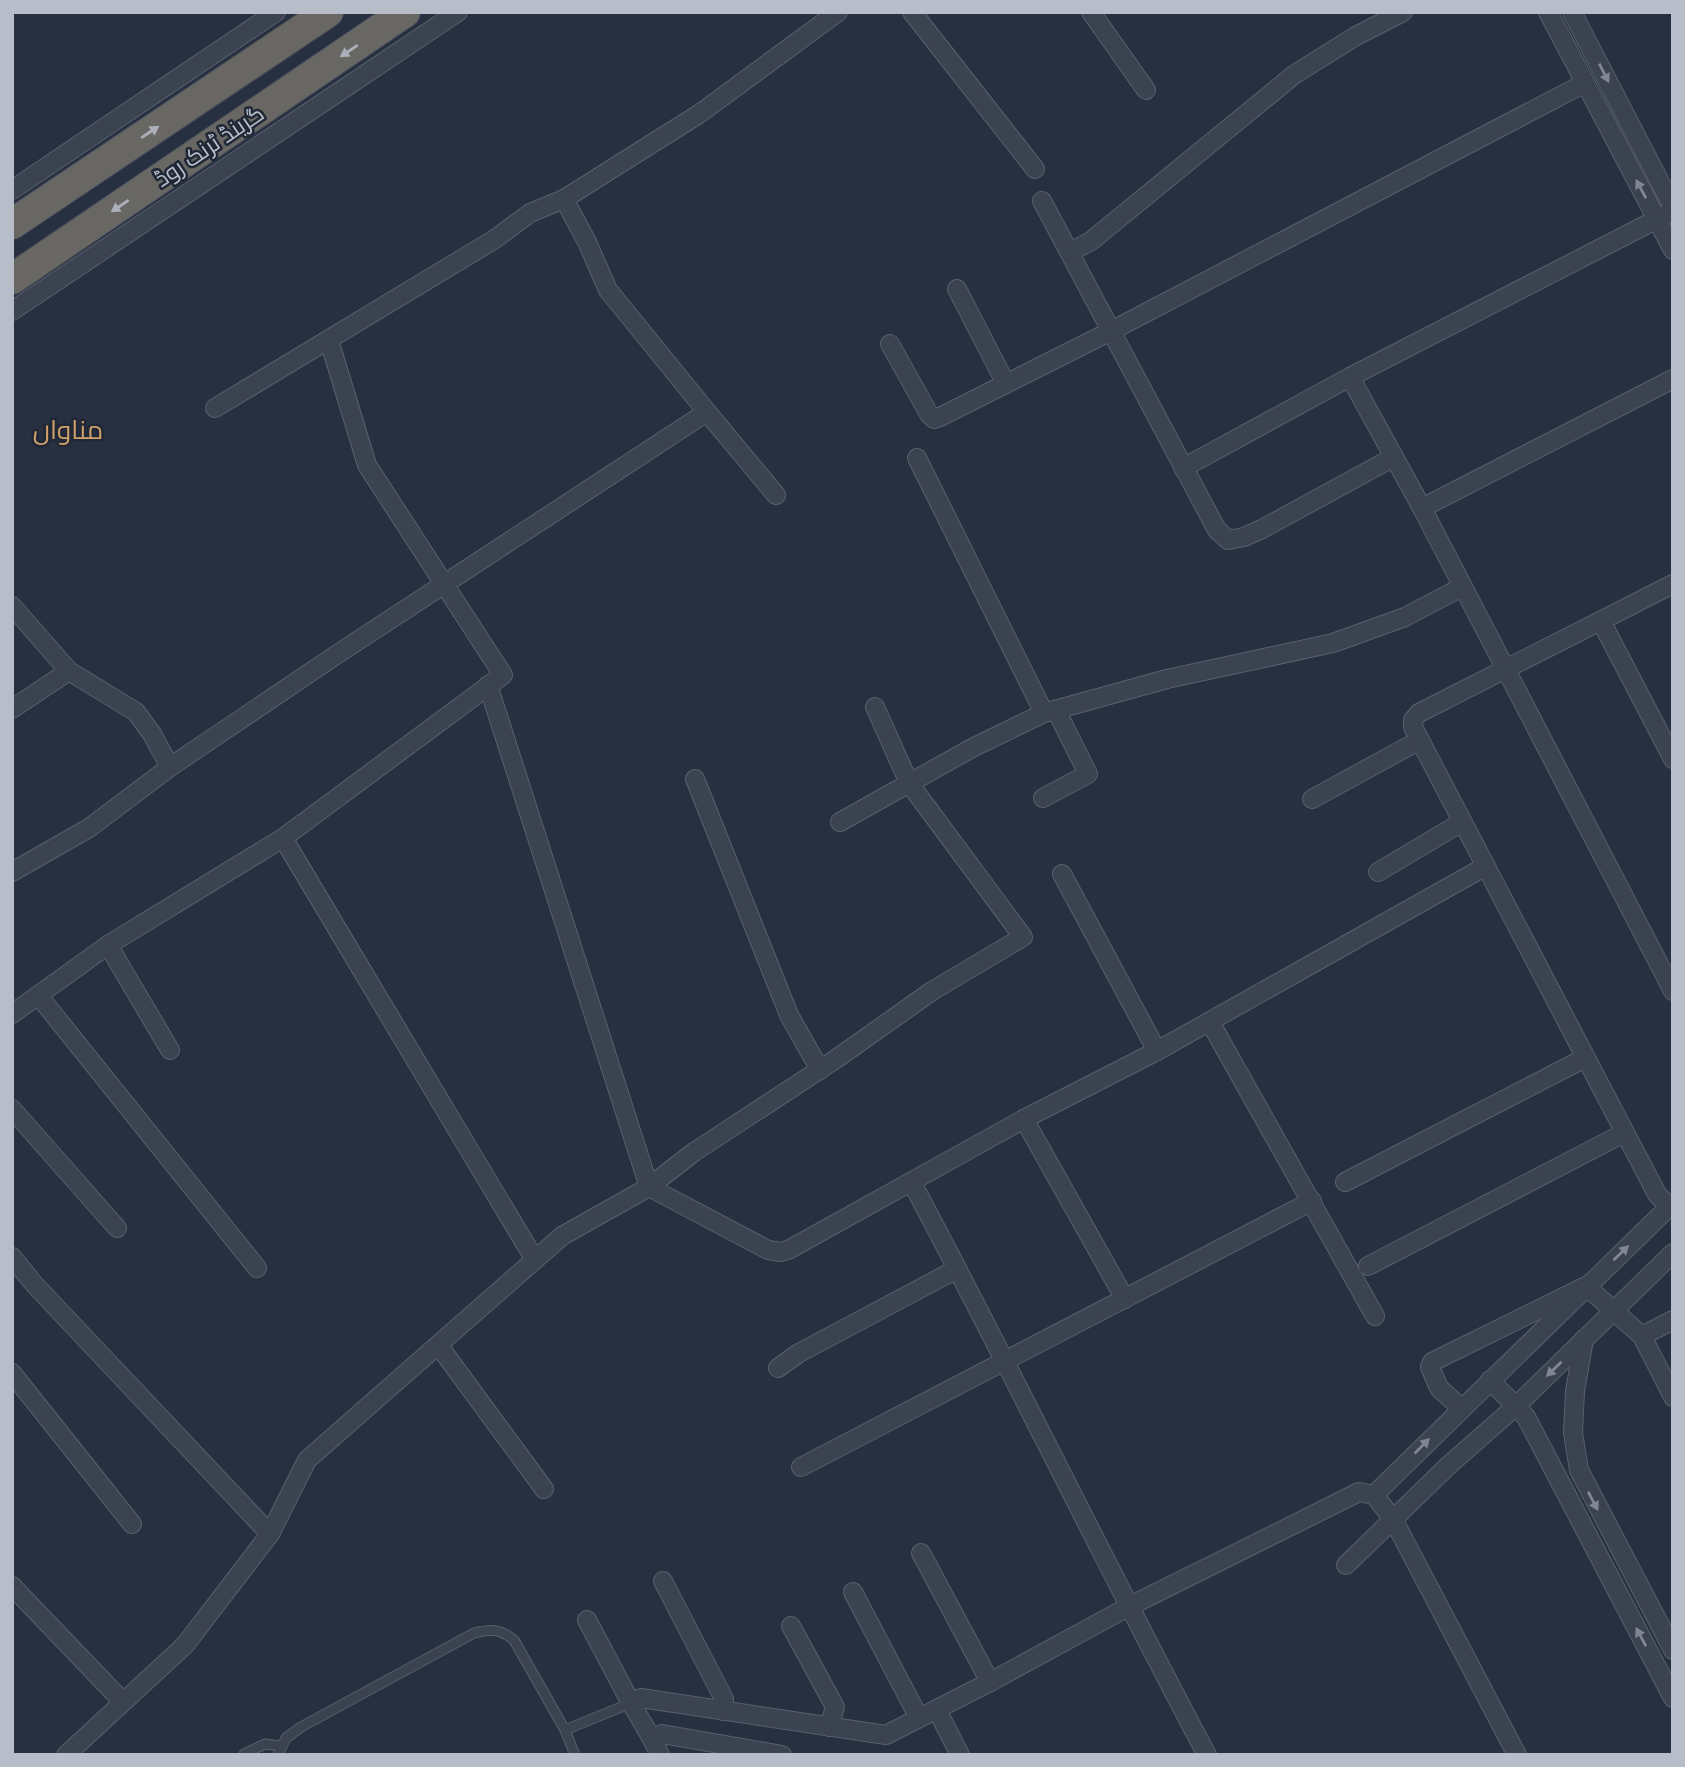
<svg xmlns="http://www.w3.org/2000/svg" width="1685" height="1767" viewBox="0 0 1685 1767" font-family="'IBM Plex Sans',Cairo,sans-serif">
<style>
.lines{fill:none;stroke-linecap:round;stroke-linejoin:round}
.service-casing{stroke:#59606d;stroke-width:11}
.minor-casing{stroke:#59606d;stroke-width:20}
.trunk-casing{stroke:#464d5a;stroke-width:32}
.service{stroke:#3b4250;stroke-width:9}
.minor{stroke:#3b4250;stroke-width:18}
.trunk{stroke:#686764;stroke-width:30}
.oneway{fill:#acb0bb}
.oneway2{fill:#808693}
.labels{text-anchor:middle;stroke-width:5;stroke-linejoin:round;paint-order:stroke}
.street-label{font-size:23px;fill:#b8bdca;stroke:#202735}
.quarter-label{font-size:26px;fill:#d1a16c;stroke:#202735}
</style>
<rect width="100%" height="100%" fill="#273040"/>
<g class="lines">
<defs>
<g id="service">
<polyline points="244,1754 265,1744 281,1746"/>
<path d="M278 1755 286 1738 301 1727 474 1633C492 1629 500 1629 514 1640L565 1730"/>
<polyline points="575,1755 565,1730 631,1703"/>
</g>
<g id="minor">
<polyline points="912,12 1035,169"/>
<polyline points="1091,12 1146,90"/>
<polyline points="1548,12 1673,250"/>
<polyline points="1572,12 1673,207"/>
<polyline points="12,190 276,12"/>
<polyline points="564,199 699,114 838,12"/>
<polyline points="1042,201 1217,530 1228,540 1244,537 1262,529 1394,457"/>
<polyline points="1070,252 1091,241 1295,74 1356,36 1403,12"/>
<polyline points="957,289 1006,384"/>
<polyline points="12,311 458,12"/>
<polyline points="890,344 929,414 934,419 940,417 1111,331 1585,83"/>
<polyline points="1350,377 1422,508 1673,991"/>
<polyline points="707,412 776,495"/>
<polyline points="917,458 1044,713"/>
<polyline points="1183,468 1350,377 1673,211"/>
<polyline points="1422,508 1673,379"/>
<polyline points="12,606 69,671 136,712 152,734 170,767"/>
<polyline points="1601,621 1673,759"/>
<polyline points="488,685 649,1187 768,1250 781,1252 790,1249 1024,1119 1157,1051 1486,866"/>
<polyline points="12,709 69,671"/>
<polyline points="695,779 789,1015 820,1070"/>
<polyline points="1043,798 1088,774 1056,710"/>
<polyline points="1312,799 1420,740"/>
<polyline points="840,822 972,748 1044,713 1167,679 1333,643 1405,617 1462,587"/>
<polyline points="283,838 535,1260"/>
<polyline points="12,872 89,828 170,767 336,655 707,412 608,290 587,242 564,199 530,213 495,239 215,408"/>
<polyline points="1378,872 1462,822"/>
<polyline points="1062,874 1157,1051"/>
<polyline points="108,945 170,1050"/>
<polyline points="38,995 257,1268"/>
<polyline points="12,1014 108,945 283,838 503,675 367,465 329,340"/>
<polyline points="1210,1022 1375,1316"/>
<polyline points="12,1109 117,1228"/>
<polyline points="1024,1119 1125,1299"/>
<polyline points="1345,1182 1585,1058"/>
<path d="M912 1183C1013 1372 1106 1566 1207 1755"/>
<polyline points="1669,1207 1657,1194 1413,727 1413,720 1419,713 1673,584"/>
<polyline points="12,1257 34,1284 270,1534"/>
<polyline points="1368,1266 1624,1133"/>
<polyline points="1642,1336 1673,1320"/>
<polyline points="1584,1339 1575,1391 1573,1433 1579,1470 1673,1650"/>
<polyline points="439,1346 544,1489"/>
<polyline points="778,1368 799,1353 957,1269"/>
<polyline points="12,1373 132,1524"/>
<polyline points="1490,1380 1526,1417 1673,1698"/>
<polyline points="1461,1408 1439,1388 1430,1367 1432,1362 1586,1286 1642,1336 1673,1397"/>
<polyline points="801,1467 1312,1201"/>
<polyline points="1374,1495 1673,1203"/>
<polyline points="921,1553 990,1682"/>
<polyline points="1346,1565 1449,1465 1516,1406 1673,1253"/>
<polyline points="663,1581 724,1699 723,1711"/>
<polyline points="12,1586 123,1702"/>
<polyline points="853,1592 919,1718"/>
<polyline points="587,1620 631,1703 641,1698 886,1735 990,1682 1128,1607 1359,1492 1374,1495 1393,1519 1517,1755"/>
<polyline points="791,1626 835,1707 829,1727"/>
<polyline points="631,1703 652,1739"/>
<polyline points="937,1710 960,1755"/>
<polyline points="66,1755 185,1645 270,1534 307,1460 562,1236 649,1187 694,1152 836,1059 932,991 1023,937 909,783 875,707"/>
<polyline points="660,1755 652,1739 662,1734 782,1755"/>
</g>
<g id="trunk">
<polyline points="12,224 328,12"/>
<polyline points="12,279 405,12"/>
</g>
</defs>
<use href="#service" class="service-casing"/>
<use href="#minor" class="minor-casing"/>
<use href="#trunk" class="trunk-casing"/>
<use href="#service" class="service"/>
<use href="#minor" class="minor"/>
<use href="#trunk" class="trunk"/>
</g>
<defs><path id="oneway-solid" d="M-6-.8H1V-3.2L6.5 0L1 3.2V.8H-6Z" transform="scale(1.75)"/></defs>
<g class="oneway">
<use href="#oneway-solid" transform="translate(349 51) rotate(146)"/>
<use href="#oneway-solid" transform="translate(150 132) rotate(-34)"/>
<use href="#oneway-solid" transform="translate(120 206) rotate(146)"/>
</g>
<g class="oneway2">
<use href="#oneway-solid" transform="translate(1604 73) rotate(63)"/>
<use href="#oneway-solid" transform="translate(1641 189) rotate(-118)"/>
<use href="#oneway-solid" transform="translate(1621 1253) rotate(-44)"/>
<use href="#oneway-solid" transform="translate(1554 1369) rotate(136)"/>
<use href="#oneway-solid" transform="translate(1422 1446) rotate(-45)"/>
<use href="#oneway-solid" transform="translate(1593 1501) rotate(62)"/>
<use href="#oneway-solid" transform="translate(1641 1637) rotate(-118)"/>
</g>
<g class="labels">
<g class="street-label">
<text transform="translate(209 146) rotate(-34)" y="8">گرینڈ ٹرنک روڈ</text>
</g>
<g class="quarter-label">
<text x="68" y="439">مناواں</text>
</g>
</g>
<rect width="1685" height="1767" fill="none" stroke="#b8bdca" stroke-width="28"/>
</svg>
